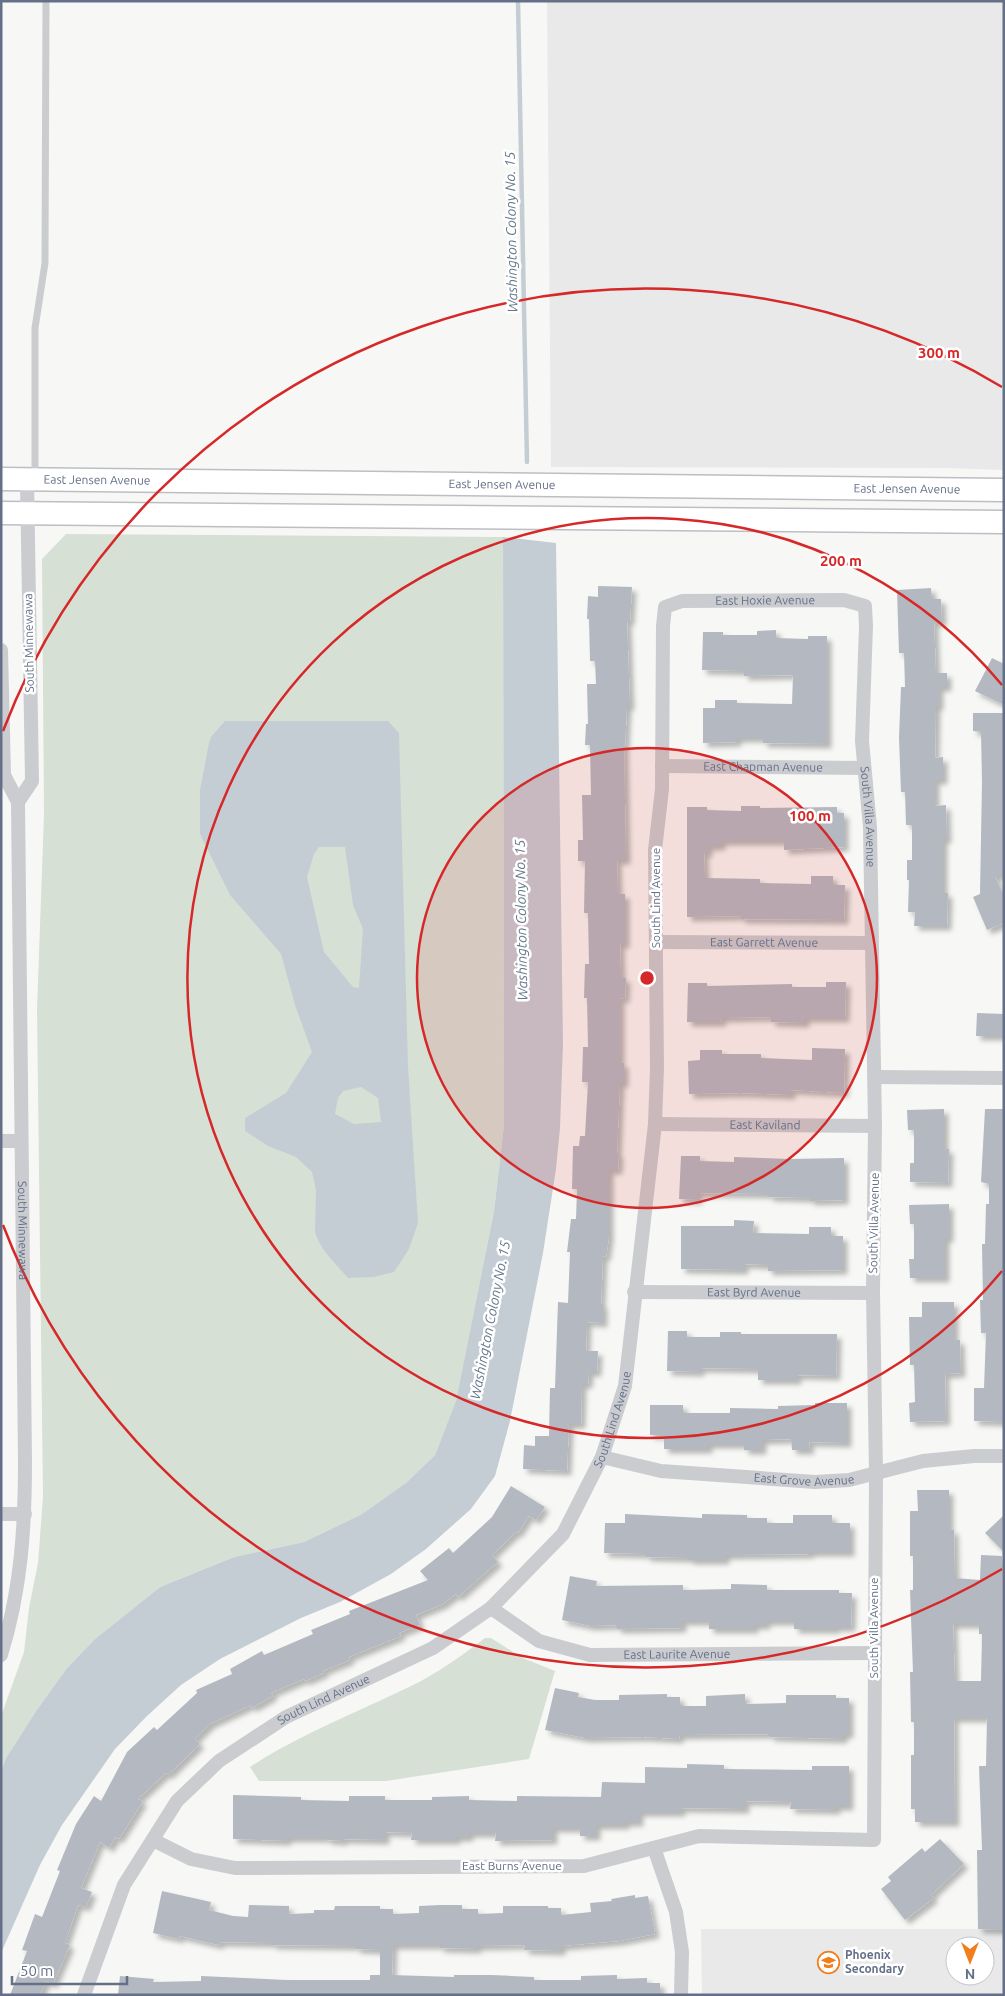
<svg xmlns="http://www.w3.org/2000/svg" width="1005" height="1996" viewBox="0 0 1005 1996" font-family="Ubuntu,sans-serif">
<style>
.built{fill:#e8e9e8;fill-rule:evenodd}
.green{fill:#d7e0d5}
.water{fill:#c5cdd4;fill-rule:evenodd}
.lines{fill:none;stroke-linecap:round;stroke-linejoin:round}
.stream{stroke:#c5cdd4;stroke-width:4.5}
.building{fill:#b4b9c1;fill-rule:evenodd;filter:url(#shadow)}
.primary-casing{stroke:#bcbec3;stroke-width:25}
.service{stroke:#caccd0;stroke-width:7}
.minor{stroke:#caccd0;stroke-width:14}
.primary{stroke:#fff;stroke-width:22}
.ring{fill:none;stroke:#d62828;stroke-width:2.5}
.labels{text-anchor:middle;stroke-width:5;stroke-linejoin:round;paint-order:stroke}
.street-label{font-size:12px;fill:#647088;stroke:#fff}
.poi-label{font-size:12px;font-weight:bold;fill:#647088;stroke:#fff;text-anchor:start}
.water-label{font-size:14px;font-style:italic;fill:#65798b;stroke:#fff}
.centre{fill:#d62828;stroke:#fff;stroke-width:2.5}
.ring-label{font-size:15px;text-anchor:middle;font-weight:bold;fill:#d62828;stroke:#fff;stroke-width:5;stroke-linejoin:round;paint-order:stroke}
</style>
<defs>
<filter id="shadow"><feDropShadow dx="4.5" dy="4.5" stdDeviation="2.5" flood-color="#0004"/></filter>
</defs>
<rect width="100%" height="100%" fill="#f7f8f5"/>
<g class="built">
<polygon points="547,1 1004,1 1004,470 944,468 551,467"/>
<path d="M701 1929H1004V1995H702ZM955 1946H985V1976H955Z"/>
</g>
<g class="green">
<polygon points="66,534 503,537 504,1125 494,1211 456,1402 435,1455 407,1482 362,1514 304,1542 234,1557 160,1587 95,1639 67,1668 36,1711 6,1758 1,1772 1,1716 24,1652 29,1608 38,1563 43,1497 37,1009 44,814 42,559"/>
<path d="M485 1638H491L523 1658 555 1671 529 1759 386 1781H259L250 1767C303 1732 364 1710 421 1681 443 1669 464 1654 485 1638Z"/>
</g>
<g class="water">
<polygon points="503,537 556,543 563,1043 560,1128 556,1169 543,1253 510,1421 495,1476 471,1509 426,1549 391,1574 340,1602 301,1618 220,1659 181,1685 147,1716 115,1749 62,1825 40,1865 1,1953 1,1772 6,1758 36,1711 67,1668 95,1639 160,1587 234,1557 304,1542 362,1514 407,1482 435,1455 456,1401 494,1211 504,1125"/>
<path d="M225 721H388L399 733 408 1066 418 1223 409 1249 394 1272 374 1277 348 1278C336 1264 320 1250 315 1232L316 1190 312 1172 296 1157 268 1146 245 1131V1118L286 1093 312 1052 295 1005 281 954 230 895 200 834V790L209 743 211 737ZM319 847H345L353 905 363 929 359 988 353 987 324 952 307 877 314 854ZM361 1087 378 1098 381 1122 354 1124 335 1114 338 1098 343 1091Z"/>
</g>
<g class="lines">
<polyline class="stream" points="518,1 527,462"/>
</g>
<g class="building">
<polygon points="598,586 632,587 630,621 627,621 630,706 627,706 625,746 624,746 626,860 617,860 618,894 625,894 625,944 620,944 621,978 626,978 625,999 620,998 620,1063 624,1063 624,1083 620,1083 617,1153 619,1153 618,1170 609,1170 609,1237 606,1257 603,1256 601,1304 603,1304 603,1323 587,1322 586,1351 598,1351 597,1372 589,1372 588,1384 582,1384 581,1424 569,1424 567,1471 523,1469 524,1445 535,1446 535,1436 549,1436 550,1388 555,1388 558,1302 568,1303 570,1252 567,1252 571,1219 576,1219 577,1189 572,1189 573,1146 579,1146 580,1136 585,1136 588,1082 582,1082 583,1047 588,1047 587,998 584,998 585,964 589,964 588,913 584,913 585,861 578,861 578,840 583,840 582,795 591,795 590,745 585,745 586,724 588,724 587,684 596,684 595,661 590,661 589,619 587,619 588,596 598,597"/>
<polygon points="931,588 932,599 941,599 942,622 934,622 936,673 947,673 947,687 939,687 939,706 936,706 935,758 943,757 943,780 935,780 935,806 946,805 947,839 943,839 943,893 948,893 947,926 914,926 915,912 908,912 909,880 907,880 907,860 912,860 912,825 906,825 905,792 901,792 899,738 901,687 905,687 904,653 899,653 897,590"/>
<polygon points="776,630 776,638 808,639 808,636 827,636 827,744 763,743 763,738 737,738 737,742 703,743 703,708 715,708 715,700 737,700 737,703 792,704 793,675 744,676 744,671 702,670 703,632 723,632 723,635 757,635 757,631"/>
<polygon points="992,658 1004,664 1004,705 975,691"/>
<polygon points="973,713 1004,713 1004,876 995,876 1004,896 1004,923 987,930 973,897 980,894 982,782 981,732 973,731"/>
<polygon points="741,806 760,806 760,808 837,807 837,813 844,813 844,847 784,850 784,841 721,841 721,846 708,846 708,853 704,853 705,878 760,879 760,883 811,884 811,876 833,876 833,885 845,885 844,920 741,919 741,916 687,917 687,807 707,807 707,810 741,811"/>
<polygon points="826,982 846,982 845,1018 805,1018 805,1023 771,1022 771,1017 722,1018 721,1022 687,1022 688,983 707,983 707,986 792,984 792,987 826,987"/>
<polygon points="977,1013 1004,1014 1004,1036 976,1036"/>
<polygon points="812,1048 845,1049 844,1093 791,1090 791,1095 741,1093 689,1094 688,1061 700,1060 700,1050 722,1050 722,1054 761,1054 761,1058 812,1060"/>
<polygon points="944,1109 944,1149 949,1149 948,1183 910,1182 910,1163 914,1163 914,1130 908,1130 907,1110"/>
<polygon points="985,1109 1004,1109 1004,1422 974,1421 974,1388 984,1388 986,1333 981,1333 980,1300 983,1300 982,1244 985,1244 986,1204 989,1204 989,1184 981,1182"/>
<polygon points="681,1156 700,1156 700,1161 734,1162 734,1157 789,1159 844,1158 844,1200 810,1201 810,1198 769,1197 769,1194 698,1193 698,1200 679,1199"/>
<polygon points="949,1204 949,1238 945,1238 945,1278 910,1278 909,1259 914,1259 914,1224 910,1224 909,1205"/>
<polygon points="734,1220 754,1221 753,1233 809,1234 809,1227 831,1227 831,1236 843,1236 843,1270 768,1271 768,1265 744,1264 744,1270 681,1269 681,1226 734,1226"/>
<polygon points="922,1302 954,1302 954,1340 960,1340 961,1373 945,1374 946,1421 910,1422 909,1403 915,1402 914,1365 910,1365 909,1317 922,1317"/>
<polygon points="668,1331 687,1331 687,1337 720,1337 720,1332 741,1332 741,1334 837,1334 836,1376 797,1375 797,1380 758,1380 758,1369 700,1368 700,1372 667,1371"/>
<polygon points="815,1403 847,1403 847,1443 809,1442 810,1450 792,1450 791,1439 762,1440 762,1450 744,1450 744,1444 708,1444 708,1449 664,1449 664,1435 650,1435 650,1405 683,1405 683,1413 730,1413 730,1408 778,1409 778,1406 815,1405"/>
<polygon points="511,1486 545,1507 536,1520 529,1516 518,1533 516,1532 492,1555 498,1562 458,1597 456,1594 443,1604 416,1615 420,1625 399,1633 401,1636 349,1657 350,1660 323,1671 324,1673 305,1681 304,1679 271,1693 273,1696 252,1708 251,1705 210,1724 195,1739 200,1744 168,1775 166,1773 138,1799 143,1801 119,1839 116,1837 109,1848 100,1842 81,1888 92,1892 86,1907 78,1905 65,1943 70,1945 53,1984 46,1981 40,1995 10,1995 27,1951 22,1950 35,1914 42,1917 60,1871 57,1870 76,1824 94,1796 101,1801 127,1752 154,1727 157,1730 197,1693 196,1690 232,1674 230,1669 262,1651 264,1655 313,1634 311,1630 350,1614 349,1611 428,1580 420,1571 449,1548 453,1553 492,1517"/>
<path d="M917 1490H949V1530H954L955 1578 980 1580 981 1555 1002 1556 1004 1930 978 1929 977 1850H982L979 1766H986L987 1718H954L955 1822H915V1809H911V1755H914V1722H911L910 1672H913L910 1590H913V1556H910V1511H918ZM953 1624H979V1634H982L981 1681H955Z"/>
<polygon points="625,1514 702,1518 702,1514 747,1515 747,1518 767,1518 767,1523 793,1523 793,1515 832,1515 832,1523 850,1523 850,1552 810,1552 810,1554 725,1555 725,1560 689,1560 689,1558 646,1557 646,1554 604,1553 605,1523 625,1523"/>
<polygon points="1004,1515 1004,1552 985,1533"/>
<polygon points="570,1576 597,1581 596,1586 683,1585 683,1590 731,1589 731,1584 767,1585 767,1590 839,1590 839,1593 852,1593 851,1627 835,1627 835,1629 794,1629 794,1621 766,1621 766,1625 754,1625 754,1629 709,1629 709,1621 682,1621 682,1628 617,1629 617,1625 591,1626 562,1620"/>
<polygon points="555,1688 579,1693 578,1697 595,1700 619,1700 619,1695 667,1694 667,1697 680,1697 680,1706 706,1706 706,1696 745,1694 745,1704 786,1703 786,1695 836,1695 836,1698 849,1698 849,1734 843,1734 843,1739 770,1737 770,1734 680,1735 679,1739 643,1737 585,1738 545,1730"/>
<polygon points="687,1764 724,1765 724,1769 812,1770 812,1766 849,1766 849,1806 836,1806 836,1810 790,1809 791,1802 745,1801 745,1809 681,1808 681,1812 639,1812 639,1822 625,1822 625,1825 596,1825 596,1836 580,1836 580,1828 553,1828 553,1840 495,1841 496,1833 469,1833 469,1837 456,1837 456,1840 411,1840 412,1833 385,1832 385,1840 343,1839 343,1841 327,1840 327,1838 287,1838 287,1841 233,1839 233,1795 301,1797 301,1800 349,1801 349,1796 385,1796 385,1800 432,1800 432,1797 469,1796 469,1800 517,1801 517,1796 601,1797 602,1782 645,1783 645,1767 687,1768"/>
<polygon points="940,1839 964,1864 931,1895 934,1898 905,1920 881,1889 891,1881 888,1877 922,1848 925,1852"/>
<polygon points="162,1891 211,1902 209,1910 233,1916 248,1917 249,1905 289,1906 289,1914 314,1913 314,1910 334,1910 335,1906 380,1906 380,1909 393,1909 393,1914 419,1913 419,1906 441,1905 462,1905 462,1909 478,1909 478,1914 503,1913 503,1906 548,1906 548,1908 561,1908 561,1915 591,1912 590,1903 612,1901 611,1899 635,1895 635,1898 648,1896 655,1934 619,1941 561,1946 561,1951 524,1950 525,1945 477,1946 477,1949 440,1948 440,1945 393,1945 392,1975 454,1977 454,1975 491,1975 534,1977 534,1980 581,1980 581,1976 617,1975 617,1979 647,1978 647,1983 660,1983 660,1995 118,1995 120,1976 154,1979 153,1982 201,1981 201,1976 286,1980 370,1980 370,1975 380,1975 380,1950 356,1949 356,1946 272,1945 272,1943 220,1942 219,1945 180,1936 179,1939 153,1933"/>
</g>
<g class="lines">
<defs>
<g id="primary">
<path id="s9" d="M1 479 1004 490"/>
<polyline points="1,513 1004,522"/>
</g>
</defs>
<use href="#primary" class="primary-casing"/>
<polyline class="service" points="35,477 35,328 45,263 46,1"/>
<g class="minor">
<path id="s1" d="M1 650 4 775 18 802 25 1462C25 1529 21 1590 1 1655"/>
<path id="s2" d="M662 766 864 768"/>
<polyline points="18,802 32,781 27,480"/>
<path id="s3" d="M656 942 871 943"/>
<polyline points="875,1077 1004,1078"/>
<path id="s4" d="M655 1124 875 1126"/>
<polyline points="1,1141 21,1141"/>
<path id="s5" d="M634 1292 873 1293"/>
<path id="s6" d="M602 1457 661 1471 815 1482 849 1480 923 1461 974 1456H1004"/>
<polyline points="1,1514 25,1514"/>
<path id="s7" d="M491 1608 539 1641 590 1655 874 1653"/>
<polyline points="654,1848 676,1912 682,1952 681,1995"/>
<path id="s8" d="M84 1995 124 1885 177 1801 219 1761 286 1717 433 1648 491 1608 563 1534 602 1457 625 1386 655 1124 657 1068 655 850 662 789 663 626 665 607 682 601 844 600 865 606 866 626 862 741 870 827 875 1126 873 1293 876 1472 874 1840 699 1836 584 1866 235 1868 191 1859 153 1840"/>
</g>
<use href="#primary" class="primary"/>
</g>
<circle cx="647" cy="978" r="230" fill="#d62828" fill-opacity=".12"/>
<g class="ring">
<circle cx="647" cy="978" r="230"/>
<path d="M1002 1271A460 460 0 1 1 1002 685"/>
<path d="M1002 1569A690 690 0 0 1 3 1225M3 731A690 690 0 0 1 1002 387"/>
</g>
<defs>
<symbol id="school-ring" viewBox="-11 -11 22 22"><circle r="9.5" fill="#fff" stroke="#f27d1b" stroke-width="1.5"/><path d="M0-5L7-2L0 1L-7-2ZM-4 1L0 2.5L4 1V4Q0 6-4 4Z" fill="#f27d1b"/></symbol>
</defs>
<g fill-rule="evenodd">
<use href="#school-ring" x="816" y="1950" width="25" height="25"/>
</g>
<g class="labels">
<g class="street-label">
<text dy="4" stroke="none"><textPath href="#s9" startOffset="96">East Jensen Avenue</textPath></text>
<text dy="4" stroke="none"><textPath href="#s9" startOffset="501">East Jensen Avenue</textPath></text>
<text dy="4" stroke="none"><textPath href="#s9" startOffset="906">East Jensen Avenue</textPath></text>
<text dy="4" stroke="none"><textPath href="#s8" startOffset="1734">East Hoxie Avenue</textPath></text>
<text transform="translate(29 643) rotate(-91)" y="4">South Minnewawa</text>
<text dy="4" stroke="none"><textPath href="#s2" startOffset="101">East Chapman Avenue</textPath></text>
<text dy="4" stroke="none"><textPath href="#s8" startOffset="2046">South Villa Avenue</textPath></text>
<text transform="translate(656 898) rotate(-90)" y="4">South Lind Avenue</text>
<text dy="4" stroke="none"><textPath href="#s3" startOffset="108">East Garrett Avenue</textPath></text>
<text dy="4" stroke="none"><textPath href="#s4" startOffset="110">East Kaviland</textPath></text>
<text transform="translate(874 1223) rotate(-89)" y="4">South Villa Avenue</text>
<text dy="4" stroke="none"><textPath href="#s1" startOffset="584">South Minnewawa</textPath></text>
<text dy="4" stroke="none"><textPath href="#s5" startOffset="120">East Byrd Avenue</textPath></text>
<text dy="4" stroke="none"><textPath href="#s8" startOffset="816">South Lind Avenue</textPath></text>
<text dy="4" stroke="none"><textPath href="#s6" startOffset="204">East Grove Avenue</textPath></text>
<text transform="translate(874 1628) rotate(-90)" y="4">South Villa Avenue</text>
<text dy="4" stroke="none"><textPath href="#s7" startOffset="198">East Laurite Avenue</textPath></text>
<text dy="4" stroke="none"><textPath href="#s8" startOffset="396">South Lind Avenue</textPath></text>
<text x="512" y="1870">East Burns Avenue</text>
</g>
<g class="poi-label">
<text x="845" y="1959">Phoenix<tspan x="845" dy="14">Secondary</tspan></text>
</g>
<g class="water-label">
<text transform="translate(511 232) rotate(-91)" y="5">Washington Colony No. 15</text>
<text transform="translate(521 920) rotate(-91)" y="5">Washington Colony No. 15</text>
<text transform="translate(490 1320) rotate(-79)" y="5">Washington Colony No. 15</text>
</g>
</g>
<circle cx="647" cy="978" r="8" class="centre"/>
<g class="ring-label">
<text x="939" y="358">300 m</text>
<text x="841" y="566">200 m</text>
<text x="810" y="821">100 m</text>
</g>
<rect width="1005" height="1996" fill="none" stroke="#647088" stroke-width="5"/>
<g transform="translate(970 1961) rotate(180)"><circle r="24" fill="#ffffff" stroke="#c1c6cf"/>
<path d="M0-4L9 19L0 12L-9 19Z" fill="#f27d1b"/>
<text y="-8" font-size="14" font-weight="bold" text-anchor="middle" fill="#647088">N</text>
</g>
<path d="M12 1976v8h115v-8" fill="none" stroke="#647088" stroke-width="2.5"/>
<text x="20" y="1976" font-size="15" fill="#647088" stroke="#ffffff" stroke-width="4" paint-order="stroke">50 m</text>
</svg>
